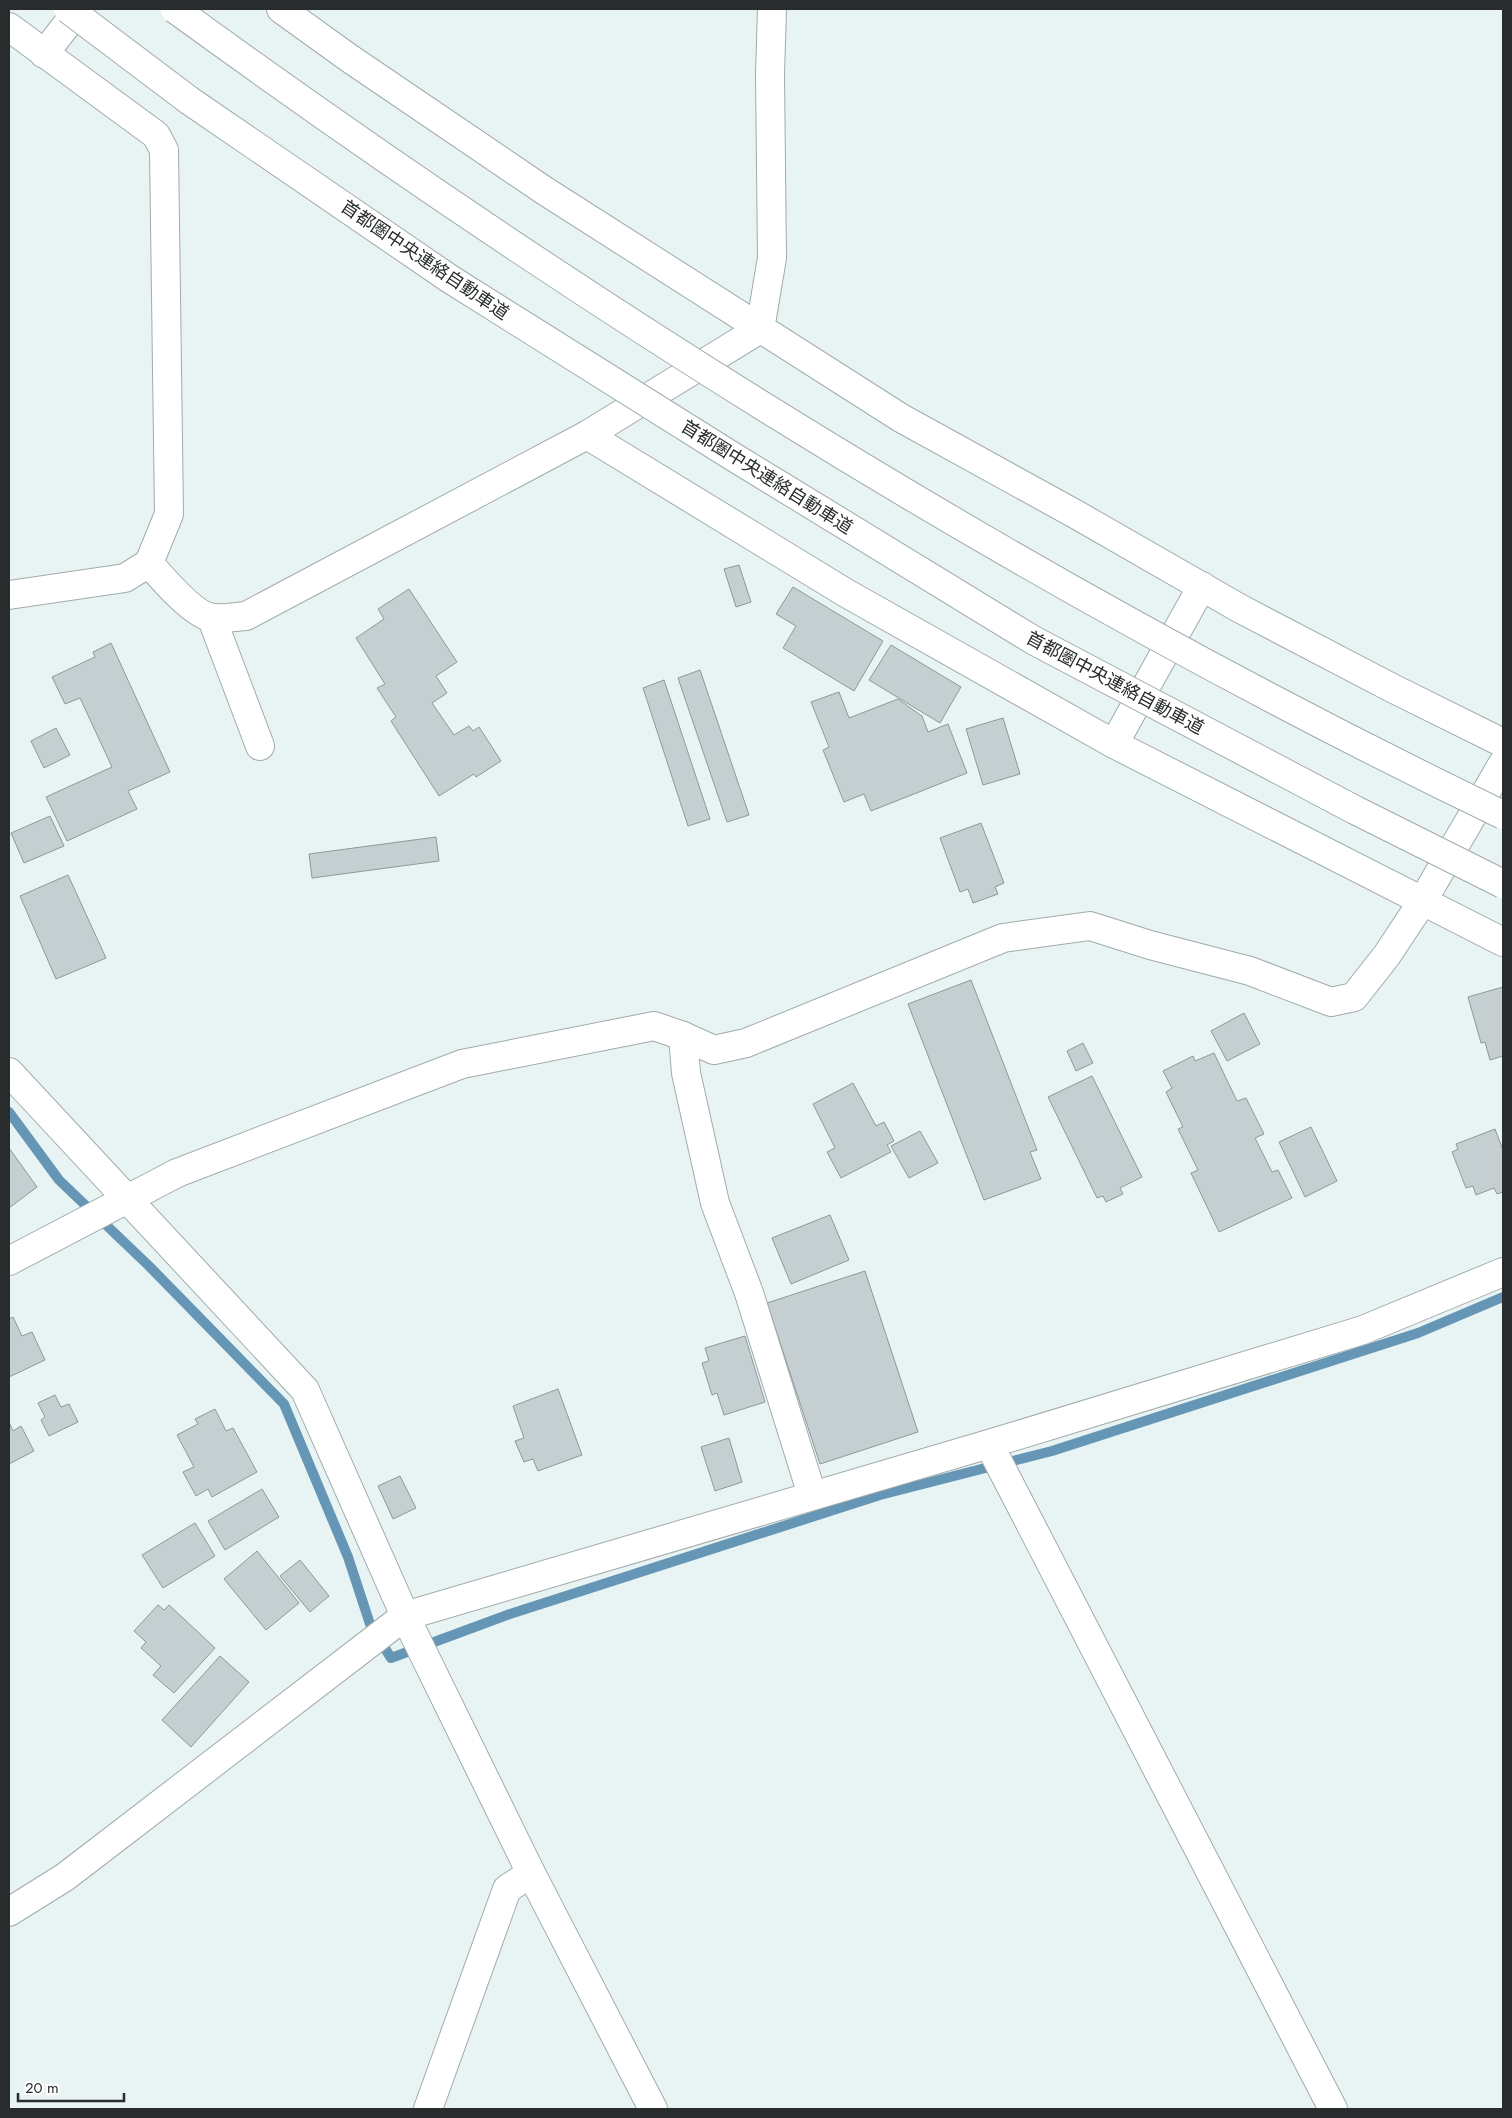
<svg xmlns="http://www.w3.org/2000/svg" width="1512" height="2118" viewBox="0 0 1512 2118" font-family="Jost,'Noto Sans JP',sans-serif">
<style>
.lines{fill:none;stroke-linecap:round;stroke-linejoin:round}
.stream{stroke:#6696b5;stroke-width:10}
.building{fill:#c5cfd2;stroke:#8e989a}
.minor-casing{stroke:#a1abab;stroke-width:30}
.minor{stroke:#fff;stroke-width:28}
.highway-bridge-casing{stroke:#a1abab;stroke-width:30;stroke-linecap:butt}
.highway-bridge{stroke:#fff;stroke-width:28}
.labels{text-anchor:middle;stroke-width:4.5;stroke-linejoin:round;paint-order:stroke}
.street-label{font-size:18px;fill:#282c2c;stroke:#fff}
</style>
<rect width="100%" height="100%" fill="#e8f3f3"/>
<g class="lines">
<polyline class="stream" points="9,1112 59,1180 149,1266 284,1404 348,1557 370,1624 391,1658 510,1614 880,1495 1052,1451 1418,1333 1503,1297"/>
</g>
<g class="building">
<polygon points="739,565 751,602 736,607 724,569"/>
<polygon points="793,587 883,641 854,691 783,648 796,626 776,614"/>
<polygon points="409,589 457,662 436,676 447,693 432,703 454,735 469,726 473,731 479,727 501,761 476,777 474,774 439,796 391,721 396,717 377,688 385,684 356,638 384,619 378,609"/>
<polygon points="111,643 170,772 128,791 137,809 67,841 46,797 112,767 80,698 65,704 52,677 95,657 93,652"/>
<polygon points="891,645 961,687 940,723 869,680"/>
<polygon points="700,670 749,815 727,822 678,678"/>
<polygon points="664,680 710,819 688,826 643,688"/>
<polygon points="839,692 849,718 898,699 922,716 928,732 948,724 967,773 871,811 864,794 844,802 823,750 829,747 811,702"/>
<polygon points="1003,718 1020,774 983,785 966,729"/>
<polygon points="56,728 70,755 44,768 31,741"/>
<polygon points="50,816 64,846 24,863 11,833"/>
<polygon points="981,823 1004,883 995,887 998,894 973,903 968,889 960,892 940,838"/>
<polygon points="436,837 439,861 312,878 309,854"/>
<polygon points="68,875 106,958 56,979 20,896"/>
<polygon points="971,980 1037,1150 1030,1152 1041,1179 984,1200 908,1004"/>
<polygon points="1503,987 1503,1056 1490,1060 1485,1042 1481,1043 1468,997"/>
<polygon points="1244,1013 1260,1044 1227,1061 1211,1031"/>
<polygon points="1083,1043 1093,1063 1076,1071 1067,1051"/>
<polygon points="1214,1053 1237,1101 1246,1098 1264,1134 1255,1138 1272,1172 1278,1170 1292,1198 1219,1232 1191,1173 1198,1170 1178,1129 1183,1127 1166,1092 1172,1088 1163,1071 1193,1056 1195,1061"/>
<polygon points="1092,1076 1142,1177 1120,1188 1123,1194 1106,1202 1103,1196 1097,1198 1048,1097"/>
<polygon points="853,1083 876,1126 884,1122 894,1141 887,1145 891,1152 841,1178 827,1152 835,1148 813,1104"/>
<polygon points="1311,1127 1337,1181 1305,1197 1279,1142"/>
<polygon points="1495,1129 1503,1150 1503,1192 1497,1194 1494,1188 1476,1195 1473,1186 1466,1188 1452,1152 1458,1149 1456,1144"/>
<polygon points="920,1131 938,1163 909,1178 891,1146"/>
<polygon points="9,1148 37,1187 9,1208"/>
<polygon points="830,1215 849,1260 791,1284 772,1238"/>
<polygon points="865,1271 918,1432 820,1464 767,1303"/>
<polygon points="13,1317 22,1336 32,1332 45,1360 9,1377 9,1319"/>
<polygon points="745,1336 765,1402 724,1415 717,1393 712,1395 702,1363 709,1361 705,1348"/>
<polygon points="558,1389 582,1455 538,1471 533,1459 524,1462 515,1441 524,1438 513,1406"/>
<polygon points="55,1395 61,1407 69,1404 78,1422 49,1436 41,1420 45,1417 38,1403"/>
<polygon points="215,1409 226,1431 233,1428 257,1472 212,1497 208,1489 196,1496 183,1472 194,1467 177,1435 198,1424 195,1419"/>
<polygon points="9,1422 13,1431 21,1426 34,1451 9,1464"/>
<polygon points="729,1438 742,1482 715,1491 701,1447"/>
<polygon points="400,1476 416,1508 393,1519 378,1486"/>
<polygon points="262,1489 279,1517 225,1550 208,1521"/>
<polygon points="195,1523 215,1556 163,1588 142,1555"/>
<polygon points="257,1551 299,1603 266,1630 224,1579"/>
<polygon points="300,1560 329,1596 310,1612 280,1576"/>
<polygon points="158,1605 164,1610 169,1605 215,1648 174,1693 153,1675 161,1666 141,1648 146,1642 134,1631"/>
<polygon points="220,1656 249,1682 191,1747 162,1720"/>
</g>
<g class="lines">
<defs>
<g id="minor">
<polyline points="281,9 349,58 545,191 901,418 1077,515 1239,608 1392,688 1503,743"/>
<path d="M9 27 156 135 164 150 169 514 149 563C161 577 195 617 214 618 224 619 235 617 246 616L587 435 760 329 772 258 770 74 772 9"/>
<polyline points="44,54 79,9"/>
<polyline points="587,435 846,593 1114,744 1503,942"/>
<polyline points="9,595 125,578 149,563"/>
<polyline points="212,619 260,746"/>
<polyline points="1114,744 1202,586"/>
<polyline points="683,1036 686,1073 715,1203 749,1293 812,1495"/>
<polyline points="9,1072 305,1390 405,1616 531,1873 653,2109"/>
<polyline points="9,1261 177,1173 462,1064 654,1026 683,1036 714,1050 746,1043 1003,938 1090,926 1150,945 1250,971 1331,1002 1354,997 1387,955 1422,902 1503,763"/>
<polyline points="989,1444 1333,2109"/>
<polyline points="9,1912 65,1877 405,1616 989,1444 1363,1330 1503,1272"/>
<polyline points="428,2109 507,1889 531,1873"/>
</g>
</defs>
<use href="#minor" class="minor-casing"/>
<use href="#minor" class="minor"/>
<defs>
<g id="highway-bridge">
<polyline points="68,9 190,101 450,279 732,456 1033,640 1355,810 1503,884"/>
<path d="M175 9C594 314 1036 590 1503 815"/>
</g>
</defs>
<use href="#highway-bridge" class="highway-bridge-casing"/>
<use href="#highway-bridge" class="highway-bridge"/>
</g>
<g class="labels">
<g class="street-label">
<text transform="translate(425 260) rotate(34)" y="6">首都圏中央連絡自動車道</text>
<text transform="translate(767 477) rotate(32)" y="6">首都圏中央連絡自動車道</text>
<text transform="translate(1115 683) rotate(28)" y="6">首都圏中央連絡自動車道</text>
</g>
</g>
<rect width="1512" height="2118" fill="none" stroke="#282c2c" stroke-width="20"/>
<path d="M18 2093v8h106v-8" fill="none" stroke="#282c2c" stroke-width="2.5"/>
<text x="25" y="2093" font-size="15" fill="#282c2c" stroke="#ffffff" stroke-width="4" paint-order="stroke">20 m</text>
</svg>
